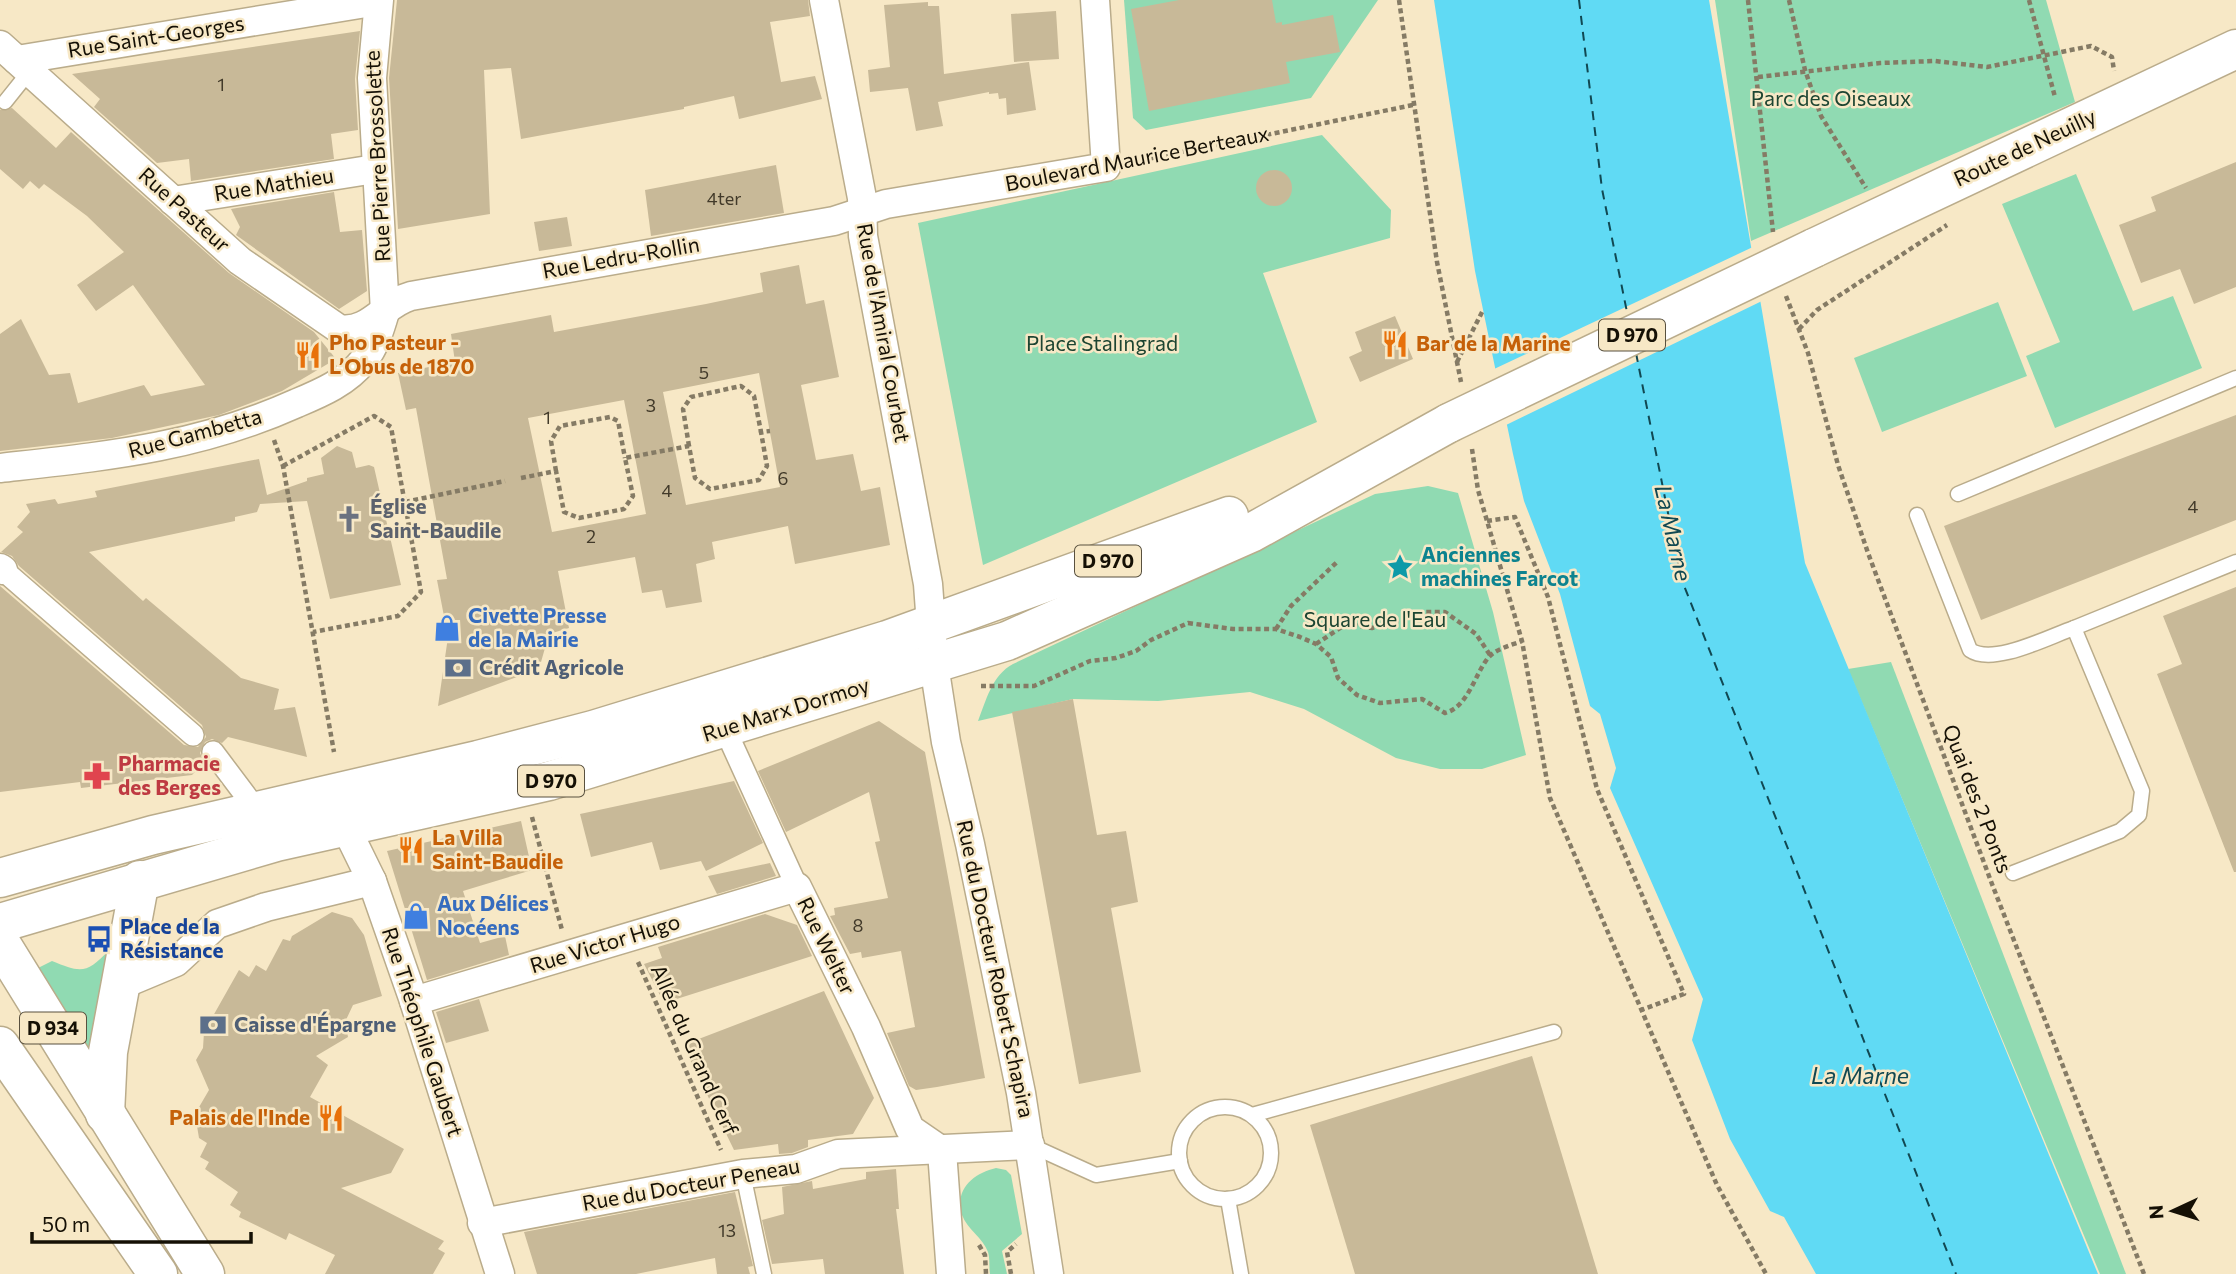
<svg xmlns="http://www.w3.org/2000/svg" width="2236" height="1274" viewBox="0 0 2236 1274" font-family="Commissioner,sans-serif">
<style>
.green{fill:#90dab2}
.water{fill:#60daf4}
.pier{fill:#f7e8c6}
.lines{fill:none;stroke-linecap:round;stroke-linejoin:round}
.ferry{stroke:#114852;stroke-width:2;stroke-dasharray:9 7;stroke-linecap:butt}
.building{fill:#c8b998;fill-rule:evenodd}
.service-casing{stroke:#baac8b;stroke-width:17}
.pedestrian-casing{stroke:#baac8b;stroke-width:24}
.minor-casing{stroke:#baac8b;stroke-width:31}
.primary-casing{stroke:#baac8b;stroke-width:41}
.path{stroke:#857b65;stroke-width:4.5;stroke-dasharray:5 3.5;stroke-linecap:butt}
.service{stroke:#fff;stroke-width:14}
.pedestrian{stroke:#fff;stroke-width:21}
.minor{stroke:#fff;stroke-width:28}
.primary{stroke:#fff;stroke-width:38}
.primary-bridge-casing{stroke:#baac8b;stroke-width:41;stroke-linecap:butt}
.primary-bridge{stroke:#fff;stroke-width:38}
.labels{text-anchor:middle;stroke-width:5;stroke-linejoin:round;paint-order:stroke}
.number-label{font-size:18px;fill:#423a2a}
.shield{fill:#f7e8c6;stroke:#59513f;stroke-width:2}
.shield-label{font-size:19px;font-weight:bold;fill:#151005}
.street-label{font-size:21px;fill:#151005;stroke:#f7e8c6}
.park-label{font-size:21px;fill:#1d4532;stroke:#f7e8c6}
.food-label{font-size:21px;font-weight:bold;fill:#c56008;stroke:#f7e8c6;text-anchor:start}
.worship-label{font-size:21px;font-weight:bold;fill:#5b616d;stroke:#f7e8c6;text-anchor:start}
.culture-label{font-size:21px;font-weight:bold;fill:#0d838f;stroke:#f7e8c6;text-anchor:start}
.shop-label{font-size:21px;font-weight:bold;fill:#366cbe;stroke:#f7e8c6;text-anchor:start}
.service-label{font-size:21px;font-weight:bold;fill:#4e5e75;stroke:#f7e8c6;text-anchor:start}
.health-label{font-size:21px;font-weight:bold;fill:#be3a42;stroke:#f7e8c6;text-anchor:start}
.transit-label{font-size:21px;font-weight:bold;fill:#164399;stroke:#f7e8c6;text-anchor:start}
.water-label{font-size:23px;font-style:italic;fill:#114852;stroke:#f7e8c6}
</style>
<rect width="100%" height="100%" fill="#f7e8c6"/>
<g class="green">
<polygon points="1124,0 1378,0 1311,98 1146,130 1133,118"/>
<polygon points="1715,0 2046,0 2075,102 1751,241"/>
<polygon points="1322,135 1391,210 1390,238 1263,273 1317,422 983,565 918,223"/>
<polygon points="2076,174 2133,311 2173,296 2202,368 2055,428 2026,356 2060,342 2002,204"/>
<polygon points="1998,302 2027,376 1882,432 1854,358"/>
<path d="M1428 486 1458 493 1493 612 1526 755 1482 769H1440L1396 758 1304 709 1250 692 1158 701 1073 699 978 721C986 701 992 675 1013 664L1375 494Z"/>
<polygon points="1891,662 2126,1274 2100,1274 1848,669"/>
<path d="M109 950 95 1061 36 969 52 961C81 973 87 974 109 950Z"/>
<path d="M996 1168 1006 1170 1011 1175 1022 1234 1002 1251 1007 1274H990C989 1267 990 1258 988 1252 983 1238 967 1229 962 1215 954 1189 974 1173 996 1168Z"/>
</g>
<polygon class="water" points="1434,0 1709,0 1805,563 2098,1274 1816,1274 1784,1217 1770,1211 1730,1139 1692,1040 1703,999 1610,788 1616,768 1600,714 1590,706 1560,594 1524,501 1513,454 1475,271"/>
<polygon class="pier" points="1755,246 1764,300 1504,426 1492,370"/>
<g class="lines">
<g class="ferry">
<polyline points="1579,0 1602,189 1628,317"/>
<polyline points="1636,353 1681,578 1956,1274"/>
</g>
</g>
<g class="building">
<polygon points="397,0 808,0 810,16 770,22 781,82 815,76 822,99 739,119 734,96 684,107 684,109 521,139 511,68 484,70 490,214 398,229 389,78"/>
<polygon points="1179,0 1272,0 1276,23 1282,22 1282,25 1333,15 1340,52 1286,62 1290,83 1149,111 1131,9"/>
<polygon points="928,2 928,6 939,6 944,74 1029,62 1036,110 1007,115 1006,98 999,99 998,93 989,94 989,92 938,102 943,126 916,131 908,88 870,92 868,70 890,67 884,5"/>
<polygon points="1056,11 1059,59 1014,62 1011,14"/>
<polygon points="360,31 355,79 358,130 331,134 334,159 191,181 189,159 157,163 94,107 100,99 72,74"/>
<polygon points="12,108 56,148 71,132 229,273 314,332 336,359 282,391 219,415 112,438 0,451 0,334 21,319 49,375 70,373 78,403 144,385 151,396 205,385 133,285 96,311 77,285 124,252 87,216 44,184 39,189 30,181 23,189 0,169 0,110"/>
<polygon points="2236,162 2236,287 2194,304 2180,269 2141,283 2119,225 2156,211 2151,197"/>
<polygon points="776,165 784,213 651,236 645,190"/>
<circle cx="1274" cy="188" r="18"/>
<polygon points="334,192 340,232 362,230 367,291 339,309 236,235 240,227 231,209"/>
<polygon points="567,217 572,246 539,251 534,222"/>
<path d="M799 265 806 304 824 300 839 377 801 385 816 460 853 454 861 491 880 487 890 545 795 564 788 526 712 542 715 559 696 564 702 602 666 608 662 590 642 593 635 557 558 571 569 628 549 634 539 669 438 706 448 637 437 580 447 579 416 408 406 410 398 373 455 362 451 334 551 315 554 332 706 304 763 292 760 273ZM759 373 780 487 686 505 663 392ZM624 400 646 514 552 532 528 418Z"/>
<polygon points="1395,316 1413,359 1360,382 1349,357 1362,351 1355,332"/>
<polygon points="2236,415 2236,520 1981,620 1944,526"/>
<polygon points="337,446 352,452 356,468 369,465 374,467 401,585 330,599 307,501 260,504 257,512 235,517 235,521 89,552 143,601 146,598 241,678 279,689 274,710 295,707 307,757 228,737 222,743 212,739 205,742 200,753 204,762 192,775 81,788 80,782 0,792 0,586 184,745 198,747 206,737 202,725 19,566 12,556 1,552 23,532 17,527 30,512 26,504 55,499 58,504 97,497 95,491 259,459 267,495 307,481 307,478 324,474 321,458"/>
<polygon points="2236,587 2236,872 2234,872 2157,674 2182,664 2163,616"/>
<polygon points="1073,699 1097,835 1126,831 1138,902 1111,908 1141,1072 1079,1084 1012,712"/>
<polygon points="879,721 925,752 985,1078 937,1087 916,1090 909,1086 887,1033 915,1027 901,951 862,958 861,952 850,954 830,916 835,915 834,908 888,898 875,842 880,841 869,792 786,832 758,771"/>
<polygon points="734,781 763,843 706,871 701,861 660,870 652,842 591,857 580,814"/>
<polygon points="521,821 532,870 463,891 480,943 505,936 509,955 427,980 387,851"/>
<polygon points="770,863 776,876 717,894 708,876"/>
<polygon points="332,912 352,918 364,935 382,996 353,1005 345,1022 348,1037 316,1056 328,1065 310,1097 404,1149 391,1173 341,1188 444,1241 438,1249 445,1253 433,1274 325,1274 335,1255 289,1233 286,1240 239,1217 241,1212 230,1205 238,1192 205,1169 209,1162 200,1157 207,1143 199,1138 195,1114 209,1090 196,1060 203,1048 204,1032 239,970 249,977 256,965 266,971 283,939 290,941 292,936"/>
<polygon points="765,914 797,925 812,956 664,1003 644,964 662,958 658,947"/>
<polygon points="824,991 874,1098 853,1134 808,1140 808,1147 792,1153 779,1154 778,1144 734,1150 683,1045"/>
<polygon points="479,999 489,1031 446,1043 436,1012"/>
<polygon points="1532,1056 1598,1274 1355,1274 1310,1125"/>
<polygon points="896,1169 899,1209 896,1209 904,1274 825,1274 823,1259 772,1264 762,1220 784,1214 782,1187 812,1181 813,1189 866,1179 866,1172"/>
<polygon points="735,1192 753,1266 748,1267 750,1274 717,1274 715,1258 636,1274 537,1274 524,1232"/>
</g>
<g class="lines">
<defs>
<g id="service">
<polyline points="5,102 29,72"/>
<polyline points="1958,494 2236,378"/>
<path d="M1917 515 1970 650C1993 666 2048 637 2074 628"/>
<polyline points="2013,873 2120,831 2139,815 2142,791 2074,628 2236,562"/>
<circle cx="1225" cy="1153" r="46"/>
<polyline points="1252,1115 1554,1032"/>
<polyline points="1030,1145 1096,1175 1180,1161"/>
<polyline points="743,1174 764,1274"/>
<polyline points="1228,1199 1241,1274"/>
</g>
<g id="pedestrian">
<polyline points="3,570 193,735"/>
<polyline points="725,729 797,887"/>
<polyline points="213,752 258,812"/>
</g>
<g id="minor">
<polyline points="824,0 862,198 863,236 928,584 934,665 946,742 970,844 1021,1093 1049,1274"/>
<path d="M0 45 240 261 339 329C370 334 384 303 411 296L834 221 886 204 1106 167 1095 0"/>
<polyline points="17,60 378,1"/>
<polyline points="173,201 375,169"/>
<path d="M0 468C107 456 197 448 297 403 321 393 347 382 364 360 375 346 380 329 385 312L372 78 379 0"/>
<polyline points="0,568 3,570"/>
<polyline points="342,809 345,826 372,881 414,1001 500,1274"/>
<polyline points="121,985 176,962 217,924 266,907 372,881"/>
<polyline points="414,1001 797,887 866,1027 910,1129 942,1151"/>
<polyline points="942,1151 951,1274"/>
<polyline points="482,1223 743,1174 796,1169 838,1154 1030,1145"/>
</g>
<g id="primary">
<polyline points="1814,248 2236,49"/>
<polyline points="0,878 153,835 478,760 593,730 887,640 1229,516"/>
<polyline points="0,923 276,842 549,781 1007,641 1251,533 1449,423"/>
<polyline points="0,942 205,1274"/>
<polyline points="0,1046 158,1274"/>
<polyline points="105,1114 108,1052 140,880"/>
</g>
</defs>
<use href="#service" class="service-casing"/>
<use href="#pedestrian" class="pedestrian-casing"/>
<use href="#minor" class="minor-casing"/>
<use href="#primary" class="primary-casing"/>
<g class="path">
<polyline points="1399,0 1437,262 1461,382"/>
<polyline points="1748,0 1773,232"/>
<polyline points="1789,0 1805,70 1821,116 1866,188"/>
<polyline points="2029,0 2055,97"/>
<polyline points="1758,77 1880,63 1935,61 1987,67 2091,46 2112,57 2114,71"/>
<polyline points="1133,162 1413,105"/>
<polyline points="1786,296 1808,353 1838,465 1868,553 1992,884 2144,1274"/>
<polyline points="1799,329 1817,310 1947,225"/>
<polyline points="1457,362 1483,310"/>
<polyline points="274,440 283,466 334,752"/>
<polyline points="689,446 683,409 691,397 741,386 754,396 761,432"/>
<polyline points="1472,449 1478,490 1522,641 1550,798 1717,1185 1766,1274"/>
<polyline points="283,466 374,416 391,427 421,592 398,616 313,632"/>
<polyline points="556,471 551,441 560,426 610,417 618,421 625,458"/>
<polyline points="521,478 556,471 564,512 579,518 624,509 633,496 625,458 689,446 695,478 710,489 759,480 767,466 761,432 770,431"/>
<polyline points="405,502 505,481"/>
<polyline points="1487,521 1515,517 1548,597 1597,789 1684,994 1641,1010"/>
<polyline points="1276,629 1291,606 1337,562"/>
<polyline points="1316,644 1346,624 1372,628 1425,612 1445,612 1476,634 1490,655"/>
<path d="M981 686H1034L1090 661 1116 658 1136 651 1151 640 1188 623 1233 629H1276L1300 637 1316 644 1331 657 1338 678 1357 695 1380 703 1422 699 1445 713C1468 707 1475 674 1488 658 1495 649 1512 645 1522 641"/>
<polyline points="532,817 562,930"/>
<polyline points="638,962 721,1150"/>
<polyline points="979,1245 985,1255 986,1274"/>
<polyline points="1011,1274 1007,1252 1016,1244"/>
</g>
<use href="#service" class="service"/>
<use href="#pedestrian" class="pedestrian"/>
<use href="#minor" class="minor"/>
<use href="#primary" class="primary"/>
<defs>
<polyline id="primary-bridge" points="1449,423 1814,248"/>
</defs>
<use href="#primary-bridge" class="primary-bridge-casing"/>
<use href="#primary-bridge" class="primary-bridge"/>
</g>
<defs>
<symbol id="restaurant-bare" viewBox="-9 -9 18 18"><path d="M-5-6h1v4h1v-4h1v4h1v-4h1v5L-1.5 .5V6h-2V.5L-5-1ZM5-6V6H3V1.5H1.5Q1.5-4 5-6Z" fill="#e8710a" stroke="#f7e8c6" stroke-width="2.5" paint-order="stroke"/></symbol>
<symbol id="church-bare" viewBox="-9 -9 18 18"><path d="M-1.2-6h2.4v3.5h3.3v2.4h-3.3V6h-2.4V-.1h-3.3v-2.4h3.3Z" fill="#6b7280" stroke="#f7e8c6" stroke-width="2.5" paint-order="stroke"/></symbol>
<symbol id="sight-bare" viewBox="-9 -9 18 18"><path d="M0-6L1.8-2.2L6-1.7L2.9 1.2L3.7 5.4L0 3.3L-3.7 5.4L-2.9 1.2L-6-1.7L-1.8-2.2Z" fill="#0f9aa8" stroke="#f7e8c6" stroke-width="2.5" paint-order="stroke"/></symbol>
<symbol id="shop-bare" viewBox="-9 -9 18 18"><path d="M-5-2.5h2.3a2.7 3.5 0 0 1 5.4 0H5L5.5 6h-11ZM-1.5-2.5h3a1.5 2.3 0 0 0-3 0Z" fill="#3f7fe0" stroke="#f7e8c6" stroke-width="2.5" paint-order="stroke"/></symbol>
<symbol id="bank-bare" viewBox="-9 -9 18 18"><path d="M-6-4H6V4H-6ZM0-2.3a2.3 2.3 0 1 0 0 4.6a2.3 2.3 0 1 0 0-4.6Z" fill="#5c6f8a" stroke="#f7e8c6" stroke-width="2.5" paint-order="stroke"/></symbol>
<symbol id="pharmacy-bare" viewBox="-9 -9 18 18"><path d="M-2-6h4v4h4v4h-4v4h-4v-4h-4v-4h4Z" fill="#e0444e" stroke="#f7e8c6" stroke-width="2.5" paint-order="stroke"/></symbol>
<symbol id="bus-bare" viewBox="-9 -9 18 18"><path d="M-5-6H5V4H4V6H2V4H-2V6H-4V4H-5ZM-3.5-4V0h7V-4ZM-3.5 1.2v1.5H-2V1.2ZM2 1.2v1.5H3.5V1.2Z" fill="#1a4fb4" stroke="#f7e8c6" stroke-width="2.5" paint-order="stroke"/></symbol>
</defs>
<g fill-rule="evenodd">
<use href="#restaurant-bare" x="1376" y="325" width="38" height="38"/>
<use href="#restaurant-bare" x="289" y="336" width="38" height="38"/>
<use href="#church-bare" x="330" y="500" width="38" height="38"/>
<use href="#sight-bare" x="1381" y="548" width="38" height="38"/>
<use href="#shop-bare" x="428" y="609" width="38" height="38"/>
<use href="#bank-bare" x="439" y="649" width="38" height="38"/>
<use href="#pharmacy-bare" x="78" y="757" width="38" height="38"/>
<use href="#restaurant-bare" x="392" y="831" width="38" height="38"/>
<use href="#shop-bare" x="397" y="897" width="38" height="38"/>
<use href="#bus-bare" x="80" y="920" width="38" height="38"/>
<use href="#bank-bare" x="194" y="1006" width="38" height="38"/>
<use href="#restaurant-bare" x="312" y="1099" width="38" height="38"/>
</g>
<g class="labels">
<g class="number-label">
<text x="221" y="91">1</text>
<text x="724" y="205">4ter</text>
<text x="704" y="379">5</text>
<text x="651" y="412">3</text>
<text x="547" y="424">1</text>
<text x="783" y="485">6</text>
<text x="667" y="497">4</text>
<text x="2193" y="513">4</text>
<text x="591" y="543">2</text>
<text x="858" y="932">8</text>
<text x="727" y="1237">13</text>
</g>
<g class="shield">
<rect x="1599" y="319.5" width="66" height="31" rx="5"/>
<rect x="1075" y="545.5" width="66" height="31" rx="5"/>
<rect x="518" y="765.5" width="66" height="31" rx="5"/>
<rect x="20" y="1012.5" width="66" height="31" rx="5"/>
</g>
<g class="shield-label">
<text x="1632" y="342">D 970</text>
<text x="1108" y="568">D 970</text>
<text x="551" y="788">D 970</text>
<text x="53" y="1035">D 934</text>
</g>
<g class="street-label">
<text transform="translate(156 37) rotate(-9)" y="7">Rue Saint-Georges</text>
<text transform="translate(2025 148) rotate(-25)" y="7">Route de Neuilly</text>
<text transform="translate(378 156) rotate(-93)" y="7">Rue Pierre Brossolette</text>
<text transform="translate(1137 159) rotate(-11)" y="7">Boulevard Maurice Berteaux</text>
<text transform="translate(274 185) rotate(-9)" y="7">Rue Mathieu</text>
<text transform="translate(184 210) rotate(42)" y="7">Rue Pasteur</text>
<text transform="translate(621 258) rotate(-10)" y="7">Rue Ledru-Rollin</text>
<text transform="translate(883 333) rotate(80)" y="7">Rue de l'Amiral Courbet</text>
<text transform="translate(195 434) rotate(-15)" y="7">Rue Gambetta</text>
<text transform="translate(786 710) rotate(-17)" y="7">Rue Marx Dormoy</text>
<text transform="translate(1977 799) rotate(69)" y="7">Quai des 2 Ponts</text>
<text transform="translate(605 944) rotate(-17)" y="7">Rue Victor Hugo</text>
<text transform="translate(826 946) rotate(64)" y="7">Rue Welter</text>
<text transform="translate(995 969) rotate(78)" y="7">Rue du Docteur Robert Schapira</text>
<text transform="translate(422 1032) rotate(72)" y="7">Rue Théophile Gaubert</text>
<text transform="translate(694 1050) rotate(66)" y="7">Allée du Grand Cerf</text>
<text transform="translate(691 1185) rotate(-10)" y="7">Rue du Docteur Peneau</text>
</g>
<g class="park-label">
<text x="1831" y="106">Parc des Oiseaux</text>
<text x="1102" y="351">Place Stalingrad</text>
<text x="1375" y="627">Square de l'Eau</text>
</g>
<g class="food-label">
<text x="329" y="350">Pho Pasteur -<tspan x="329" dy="24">L’Obus de 1870</tspan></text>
<text x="1416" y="351">Bar de la Marine</text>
<text x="432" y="845">La Villa<tspan x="432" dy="24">Saint-Baudile</tspan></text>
<text x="310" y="1125" text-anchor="end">Palais de l'Inde</text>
</g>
<g class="worship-label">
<text x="370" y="514">Église<tspan x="370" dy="24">Saint-Baudile</tspan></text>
</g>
<g class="culture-label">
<text x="1421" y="562">Anciennes<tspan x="1421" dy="24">machines Farcot</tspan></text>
</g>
<g class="shop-label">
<text x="468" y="623">Civette Presse<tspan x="468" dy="24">de la Mairie</tspan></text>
<text x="437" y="911">Aux Délices<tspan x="437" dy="24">Nocéens</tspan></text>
</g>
<g class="service-label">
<text x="479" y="675">Crédit Agricole</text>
<text x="234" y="1032">Caisse d'Épargne</text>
</g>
<g class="health-label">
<text x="118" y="771">Pharmacie<tspan x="118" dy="24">des Berges</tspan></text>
</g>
<g class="transit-label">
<text x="120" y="934">Place de la<tspan x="120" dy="24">Résistance</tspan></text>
</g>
<g class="water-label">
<text transform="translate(1673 533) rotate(77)" y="8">La Marne</text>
<text x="1860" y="1084">La Marne</text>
</g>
</g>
<g transform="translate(2173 1211) rotate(266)" stroke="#f7e8c6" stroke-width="5" paint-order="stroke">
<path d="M0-5L12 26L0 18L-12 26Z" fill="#151005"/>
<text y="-10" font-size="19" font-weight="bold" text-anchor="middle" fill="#151005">N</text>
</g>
<path d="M32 1232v10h219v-10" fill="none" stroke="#151005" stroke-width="3.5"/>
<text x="42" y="1232" font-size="21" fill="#151005" stroke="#f7e8c6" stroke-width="5" paint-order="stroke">50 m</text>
</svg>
